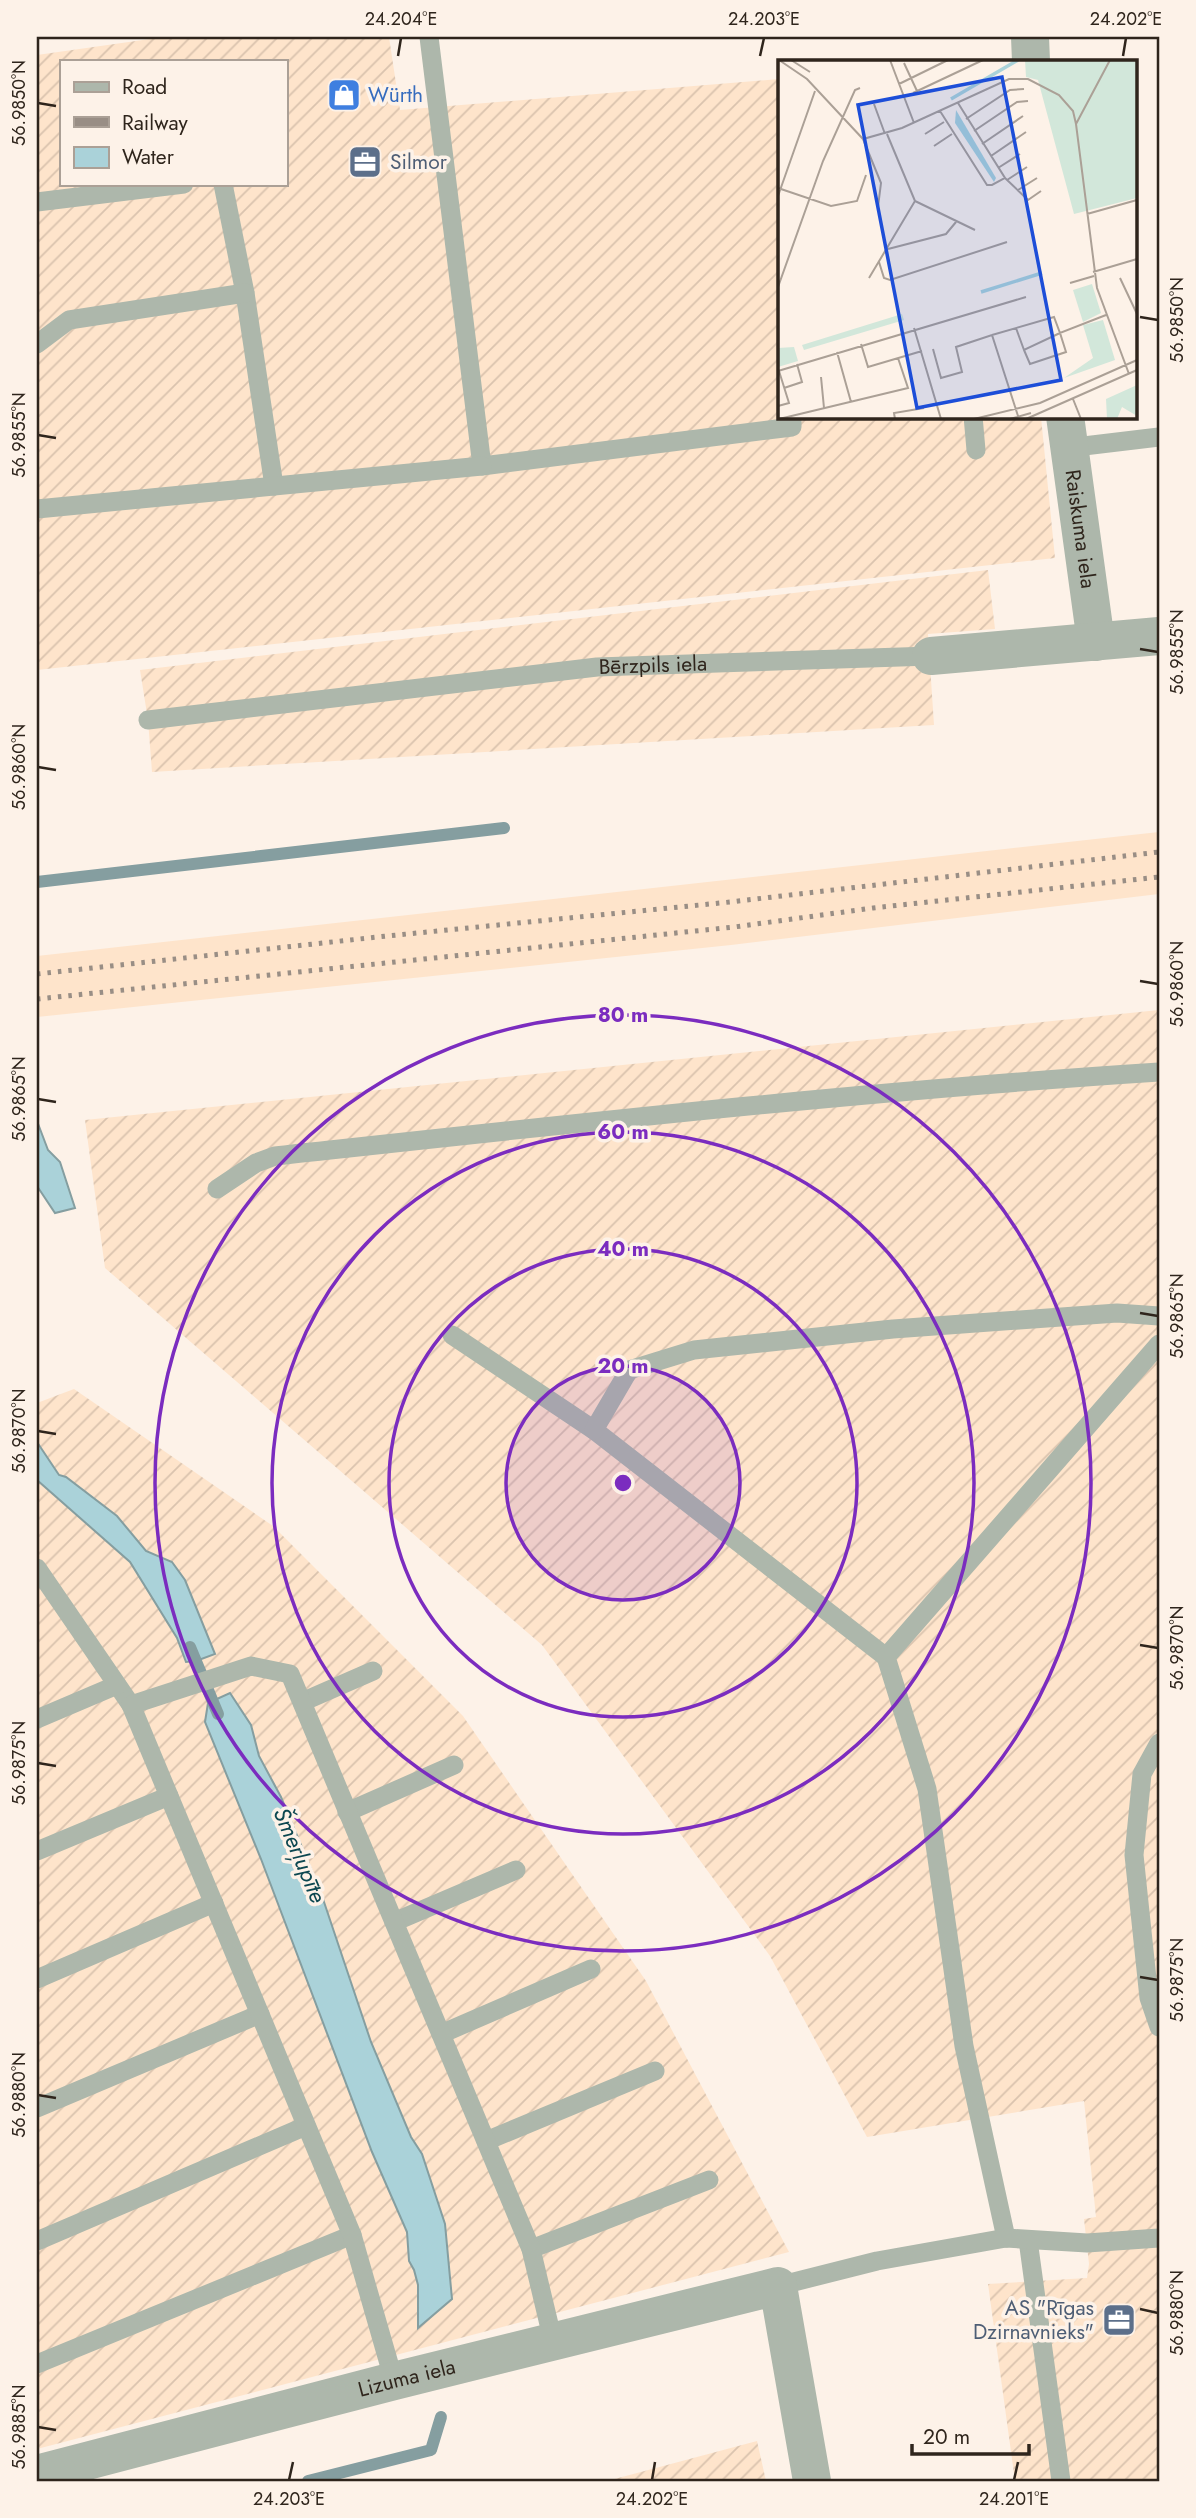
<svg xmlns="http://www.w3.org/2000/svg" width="1196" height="2518" viewBox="0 0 1196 2518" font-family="Jost,sans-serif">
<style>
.industrial{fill:url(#industrial-furrows);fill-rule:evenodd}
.built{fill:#fee4cb}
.water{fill:#aad2d9;stroke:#859ea0;stroke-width:2}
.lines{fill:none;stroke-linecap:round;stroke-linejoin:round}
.stream{stroke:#859ea0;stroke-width:12}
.lane{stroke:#adb7ab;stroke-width:19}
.street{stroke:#adb7ab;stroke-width:38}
.rail{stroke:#998e85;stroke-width:5;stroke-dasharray:3.5 7;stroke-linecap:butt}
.ticks{fill:none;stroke:#2f251c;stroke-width:2.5}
.ring{fill:none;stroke:#7b2cbf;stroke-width:3.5}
.labels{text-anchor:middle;stroke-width:7;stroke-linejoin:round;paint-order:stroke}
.shop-label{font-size:21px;fill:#366cbe;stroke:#fdf2e8;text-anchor:start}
.service-label{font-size:21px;fill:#4e5e75;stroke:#fdf2e8;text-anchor:start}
.street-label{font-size:21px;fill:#2f251c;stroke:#fdf2e8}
.water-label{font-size:23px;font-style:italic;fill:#0c4750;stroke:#fdf2e8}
.inset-river{fill:none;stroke:#aad2d9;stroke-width:3.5}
.inset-road{fill:none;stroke:#aba096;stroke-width:2}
.view{fill:#1d4ed8;fill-opacity:0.15;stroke:#1d4ed8;stroke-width:3.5}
.inset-edge{fill:none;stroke:#2f251c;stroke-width:3.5}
.centre{fill:#7b2cbf;stroke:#fdf2e8;stroke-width:3.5}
.ring-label{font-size:21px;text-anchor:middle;font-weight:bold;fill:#7b2cbf;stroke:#fdf2e8;stroke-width:7;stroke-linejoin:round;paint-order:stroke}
.neatline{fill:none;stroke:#2f251c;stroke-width:2.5}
.ticks-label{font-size:18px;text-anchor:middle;fill:#2f251c}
</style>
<defs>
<pattern id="industrial-furrows" width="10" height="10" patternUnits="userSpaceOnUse" patternTransform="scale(1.75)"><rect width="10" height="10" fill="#fee4cb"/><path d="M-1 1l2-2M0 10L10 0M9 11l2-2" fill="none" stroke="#dac3ae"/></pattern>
</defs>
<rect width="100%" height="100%" fill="#fdf2e8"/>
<g class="industrial">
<path d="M164 37H389L400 110 779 79 780 416 1041 417 1055 558 37 670V55ZM61 61H285V184H61Z"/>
<polygon points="988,570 995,629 928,634 934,725 152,772 148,720 140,670"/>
<polygon points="1159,1010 1159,2481 1015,2481 988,2284 1087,2278 1089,2264 1084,2219 1096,2217 1084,2101 867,2137 770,1956 542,1645 105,1268 85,1120"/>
<polygon points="74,1389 273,1526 463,1716 646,1981 789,2252 37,2449 37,1403"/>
<polygon points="757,2441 766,2481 607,2481"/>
</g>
<polygon class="built" points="1159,832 1159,894 731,945 37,1017 37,956"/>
<g class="water">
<polygon points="37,1121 48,1150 60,1162 75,1208 55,1213 37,1186"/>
<polygon points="37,1442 59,1475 66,1477 117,1516 146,1551 172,1562 185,1580 215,1654 196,1661 186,1662 177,1638 130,1562 37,1480"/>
<polygon points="230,1693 251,1725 259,1756 281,1797 321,1893 371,2042 411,2137 422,2154 445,2224 452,2299 418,2328 418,2285 414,2270 409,2261 407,2232 372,2152 261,1859 205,1722 208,1703"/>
</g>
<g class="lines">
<g class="stream">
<polyline points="37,882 504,828"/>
<polyline points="190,1647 218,1714"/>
<polyline points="308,2481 431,2450 441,2417"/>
</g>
<g class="lane">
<polyline points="429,37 482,466 792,427 792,416"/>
<polyline points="223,184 245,293 274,486"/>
<polyline points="37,202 184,184"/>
<polyline points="37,344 69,320 245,293"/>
<polyline points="973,416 976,450"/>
<polyline points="1067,448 1159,437"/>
<polyline points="37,509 482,466"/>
<path id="s1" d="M148 720 597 667 931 656"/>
<path d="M217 1189 256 1163 275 1156C569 1124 864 1091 1159 1072"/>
<polyline points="452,1335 594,1430 886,1657"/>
<polyline points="594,1430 629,1370 694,1350 893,1329 1117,1313 1159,1316"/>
<polyline points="37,1568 131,1705"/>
<polyline points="302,1702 373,1671"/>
<polyline points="37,1719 117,1685"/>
<polyline points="1159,1743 1142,1774 1134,1855 1149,1998 1159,2027"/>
<polyline points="347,1812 454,1765"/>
<polyline points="37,1851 169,1796"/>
<polyline points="394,1922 516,1870"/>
<polyline points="37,1979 214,1903"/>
<polyline points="441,2034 591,1969"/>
<polyline points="37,2108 260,2014"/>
<polyline points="486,2141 655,2071"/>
<polyline points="1006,2238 964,2046 927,1789 886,1657 1159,1344"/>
<polyline points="1028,2240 1061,2481"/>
<polyline points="37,2241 306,2126"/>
<polyline points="531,2249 709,2180"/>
<polyline points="778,2286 877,2261 1006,2238 1087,2243 1159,2238"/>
<polyline points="37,2364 352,2235"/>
<polyline points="394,2381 352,2235 131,1705 251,1666 290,1674 531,2249 553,2341"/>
</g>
<g class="street">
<polyline points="1030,37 1031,61"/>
<path id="s2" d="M1065 416 1096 642"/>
<polyline points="931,656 1159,636"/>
<path id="s3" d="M37 2474 394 2381 778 2286 812 2481"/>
</g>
<g class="rail">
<polyline points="37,974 387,936 730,902 1159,852"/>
<polyline points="37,999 734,927 873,908 1159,877"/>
</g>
</g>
<path class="ticks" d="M398 56 401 38M760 56 764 38M1123 56 1126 38M38 103 56 106M1140 317 1158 320M38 435 56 438M1140 649 1158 652M38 767 56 770M1140 981 1158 984M38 1099 56 1102M1140 1313 1158 1316M38 1431 56 1434M1140 1645 1158 1648M38 1763 56 1766M1140 1977 1158 1980M38 2095 56 2098M1140 2309 1158 2313M38 2427 56 2430M289 2480 293 2462M652 2480 655 2462M1014 2480 1018 2462"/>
<circle cx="623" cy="1483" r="117" fill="#7b2cbf" fill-opacity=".12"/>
<g class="ring">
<circle cx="623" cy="1483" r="117"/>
<circle cx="623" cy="1483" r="234"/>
<circle cx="623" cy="1483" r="351"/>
<circle cx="623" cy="1483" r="468"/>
</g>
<defs>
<symbol id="shop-square" viewBox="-11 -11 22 22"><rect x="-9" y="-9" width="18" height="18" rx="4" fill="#3f7fe0" stroke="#fdf2e8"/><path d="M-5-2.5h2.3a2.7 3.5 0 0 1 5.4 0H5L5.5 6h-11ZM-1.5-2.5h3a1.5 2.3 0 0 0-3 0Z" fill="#fff"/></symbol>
<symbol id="office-square" viewBox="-11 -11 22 22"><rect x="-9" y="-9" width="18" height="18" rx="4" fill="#5c6f8a" stroke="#fdf2e8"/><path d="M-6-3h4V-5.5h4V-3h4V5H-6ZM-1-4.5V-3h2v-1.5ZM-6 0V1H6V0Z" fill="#fff"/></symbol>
</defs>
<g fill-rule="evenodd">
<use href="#shop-square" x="325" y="76" width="38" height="38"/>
<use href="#office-square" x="346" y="143" width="38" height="38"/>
<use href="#office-square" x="1100" y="2301" width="38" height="38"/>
</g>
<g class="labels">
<g class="shop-label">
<text x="368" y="102">Würth</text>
</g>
<g class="service-label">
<text x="390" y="169">Silmor</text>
<text x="1094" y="2315" text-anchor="end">AS "Rīgas<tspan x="1094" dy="24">Dzirnavnieks"</tspan></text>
</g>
<g class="street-label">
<text dy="7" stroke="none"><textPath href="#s2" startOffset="114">Raiskuma iela</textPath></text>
<text dy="7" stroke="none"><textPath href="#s1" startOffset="508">Bērzpils iela</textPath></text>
<text dy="7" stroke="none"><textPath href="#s3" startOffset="382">Lizuma iela</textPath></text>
</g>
<g class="water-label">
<text transform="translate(300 1855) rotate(67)" y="8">Šmerļupīte</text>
</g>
</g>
<g transform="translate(778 60)">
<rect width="359" height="359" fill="#fdf2e8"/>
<path d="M314 224 323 253 305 262 295 230ZM325 260 337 300 286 318 315 298 305 265Z" fill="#d2e7da"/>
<path d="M247 0H359V138L296 154 260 20 248 17ZM124 254 126 260 26 290 24 285ZM16 287 20 301 0 307V288ZM359 325V356L344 347 339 359H329L328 339Z" fill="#d2e7da"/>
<path d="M336 0H359V129L312 144 301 65Z" fill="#d2e7da"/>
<path d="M178 50 218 118 216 122 177 63Z" fill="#aad2d9"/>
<path class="inset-river" d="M173 39 240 0M203 232 264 213"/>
<path class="inset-road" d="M1 0 29 19 85 79 124 68 231 19H250L281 35 295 51 298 64 319 228 351 314M13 0 32 12M112 0 136 63M126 3 139 31M121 24 170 0M135 33 205 0M96 44 107 74M162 51 209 125H214L227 118 180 43M188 59 232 30 246 29M298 64 332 0M196 71 239 42 250 41M147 74 166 62M85 79 103 123 100 147M204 84 245 56M156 86 174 74M213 96 248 72M220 108 242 94M227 118 250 140 263 131M229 120 249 107M0 128 53 146 79 141 88 115M240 130 259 118M0 136 37 31M137 141 197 170M309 154 359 140M110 189 168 174 178 162M101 202 106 218 112 220 229 182M315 212 359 199M91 218 137 141 109 74M342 218 359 254M292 223 316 216M0 227 45 101 77 30 82 28M136 268 163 359M238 268 246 290 282 273 288 292 252 304 246 290M214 275 276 257 282 273 328 255M83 284 90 307 144 291M155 289 163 318 184 312 178 287 214 275 240 356M59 292 73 342M0 311 248 237M43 317 46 348M6 328 24 322 19 304M295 339 303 359M0 346 11 343 1 311M1 359 130 328 120 298M117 359 116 353 146 348M196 359 262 343 359 300M232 359 253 353M248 359 359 310"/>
<path class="view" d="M224 17 283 320 139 348 80 45Z"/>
<rect width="359" height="359" class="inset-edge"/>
</g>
<circle cx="623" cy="1483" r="10" class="centre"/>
<g class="ring-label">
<text x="623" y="1022">80 m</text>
<text x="623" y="1139">60 m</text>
<text x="623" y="1256">40 m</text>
<text x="623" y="1373">20 m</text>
</g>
<rect width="1196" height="2518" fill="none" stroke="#fdf2e8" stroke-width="77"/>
<rect x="60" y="60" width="228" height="126" fill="#fdf2e8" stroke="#aba096" stroke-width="2"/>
<rect x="74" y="82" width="35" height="10" fill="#adb7ab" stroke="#aba096" stroke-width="2"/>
<text x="122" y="94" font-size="21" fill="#2f251c">Road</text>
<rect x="74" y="117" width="35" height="10" fill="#998e85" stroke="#aba096" stroke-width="2"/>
<text x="122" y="130" font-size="21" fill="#2f251c">Railway</text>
<rect x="74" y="147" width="35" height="21" fill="#aad2d9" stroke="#aba096" stroke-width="2"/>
<text x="122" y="164" font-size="21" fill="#2f251c">Water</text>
<path d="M912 2444v10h117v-10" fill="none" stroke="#2f251c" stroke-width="3.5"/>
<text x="923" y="2444" font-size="21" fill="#2f251c" stroke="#fdf2e8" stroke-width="5" paint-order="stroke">20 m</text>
<rect x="38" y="38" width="1120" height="2442" class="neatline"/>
<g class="ticks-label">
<text x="401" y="25">24.204°E</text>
<text x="764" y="25">24.203°E</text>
<text x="1126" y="25">24.202°E</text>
<text transform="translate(19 103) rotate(-90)" y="6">56.9850°N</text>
<text transform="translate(1177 320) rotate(-90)" y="6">56.9850°N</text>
<text transform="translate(19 435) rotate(-90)" y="6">56.9855°N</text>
<text transform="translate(1177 652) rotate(-90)" y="6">56.9855°N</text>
<text transform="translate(19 767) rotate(-90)" y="6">56.9860°N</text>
<text transform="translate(1177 984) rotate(-90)" y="6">56.9860°N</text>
<text transform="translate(19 1099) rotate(-90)" y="6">56.9865°N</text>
<text transform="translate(1177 1316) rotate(-90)" y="6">56.9865°N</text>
<text transform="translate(19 1431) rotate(-90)" y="6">56.9870°N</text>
<text transform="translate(1177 1648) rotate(-90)" y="6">56.9870°N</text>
<text transform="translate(19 1763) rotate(-90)" y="6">56.9875°N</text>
<text transform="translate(1177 1980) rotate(-90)" y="6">56.9875°N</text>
<text transform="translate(19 2095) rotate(-90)" y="6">56.9880°N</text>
<text transform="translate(1177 2313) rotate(-90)" y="6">56.9880°N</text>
<text transform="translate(19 2427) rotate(-90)" y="6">56.9885°N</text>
<text x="289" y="2505">24.203°E</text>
<text x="652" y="2505">24.202°E</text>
<text x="1014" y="2505">24.201°E</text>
</g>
</svg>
